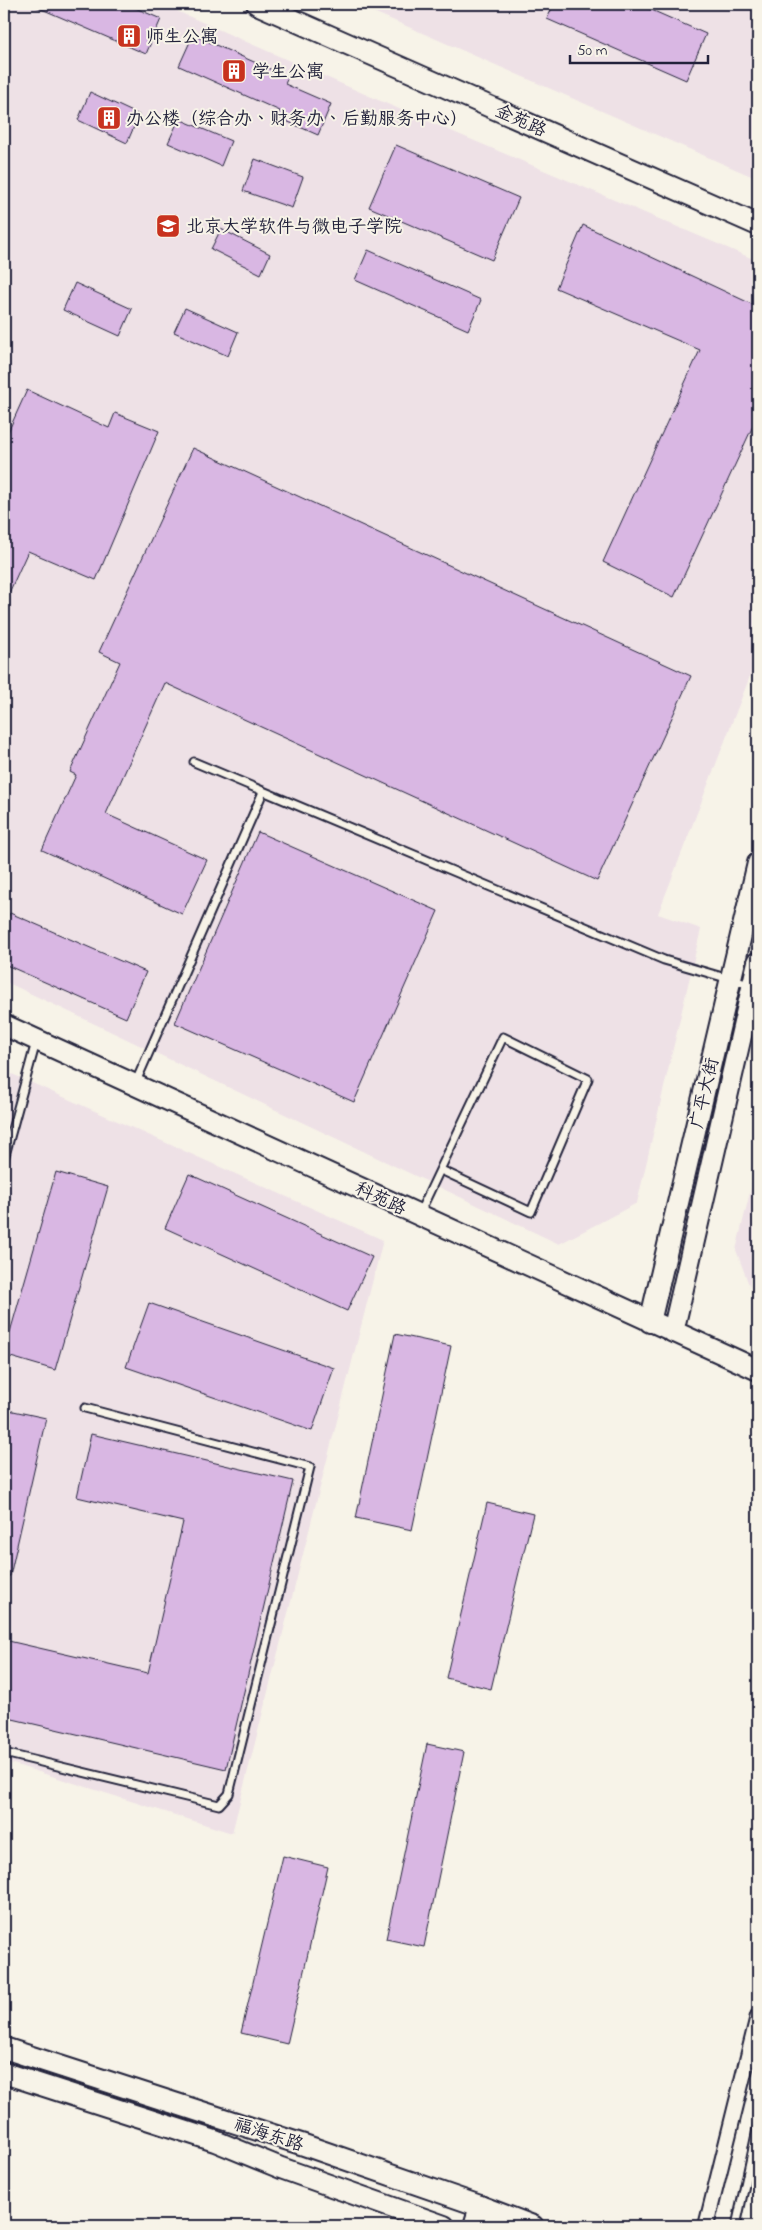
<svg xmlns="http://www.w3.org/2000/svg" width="762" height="2230" viewBox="0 0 762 2230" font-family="'Indie Flower','LXGW WenKai TC',sans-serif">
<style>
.built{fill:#eee1e6}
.building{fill:#d9b7e3;stroke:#22223b}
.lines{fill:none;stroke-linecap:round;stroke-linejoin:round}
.lane-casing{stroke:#22223b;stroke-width:11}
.street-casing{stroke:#22223b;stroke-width:18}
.secondary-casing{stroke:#22223b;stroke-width:24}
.lane{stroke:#f7f3e8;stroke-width:7}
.street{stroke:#f7f3e8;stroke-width:14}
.secondary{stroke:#f7f3e8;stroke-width:20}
.labels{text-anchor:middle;stroke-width:4;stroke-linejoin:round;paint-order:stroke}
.poi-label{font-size:18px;fill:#22223b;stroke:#f7f3e8;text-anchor:start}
.street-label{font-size:18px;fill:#22223b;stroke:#f7f3e8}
</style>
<rect width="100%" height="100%" fill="#f7f3e8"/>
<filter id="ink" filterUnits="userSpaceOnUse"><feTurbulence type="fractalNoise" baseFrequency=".02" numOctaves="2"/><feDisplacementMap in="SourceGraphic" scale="10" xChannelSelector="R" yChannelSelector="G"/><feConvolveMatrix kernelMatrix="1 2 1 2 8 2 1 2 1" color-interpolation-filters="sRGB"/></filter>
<g filter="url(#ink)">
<g class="built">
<polygon points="4,4 161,4 385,103 758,261 758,648 750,676 658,914 701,929 637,1203 559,1244 4,981"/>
<polygon points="354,4 758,4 758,179 390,19"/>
<polygon points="12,1074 383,1240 232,1833 4,1761 4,1097"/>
<polygon points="758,1159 758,1309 736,1250"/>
</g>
<g class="building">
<polygon points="30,4 126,4 161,19 146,54"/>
<polygon points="554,4 638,4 706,34 686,80 547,19"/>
<polygon points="193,35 288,77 285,84 331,104 318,135 277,117 280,111 179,66"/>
<polygon points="90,92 139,115 127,143 78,120"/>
<polygon points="179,119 231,141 221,166 168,143"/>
<polygon points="396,145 519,198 492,260 369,207"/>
<polygon points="255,159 303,177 292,208 243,191"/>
<polygon points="583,225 758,307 758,415 674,597 603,562 700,350 556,288"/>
<polygon points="221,229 270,254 261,274 211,249"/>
<polygon points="368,250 481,300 468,330 355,280"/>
<polygon points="75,283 132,309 120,336 63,310"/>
<polygon points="185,308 238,332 228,356 174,332"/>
<polygon points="27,390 109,428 115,413 159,431 96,580 28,551 4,604 4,441"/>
<polygon points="193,448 691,676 597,881 165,683 106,814 207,860 182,914 42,850 76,775 70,772 120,662 99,652"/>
<polygon points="258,832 438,911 354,1102 175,1023"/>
<polygon points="10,913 146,972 126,1018 4,964 4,928"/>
<polygon points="56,1172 108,1187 55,1370 4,1355 4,1353"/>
<polygon points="189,1174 372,1257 347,1311 165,1228"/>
<polygon points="149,1303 334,1368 312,1431 126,1367"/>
<polygon points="395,1334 451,1346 412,1530 356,1518"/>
<polygon points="4,1409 46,1418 10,1576 4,1576"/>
<polygon points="91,1434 293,1481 226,1769 4,1717 4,1640 148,1673 183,1522 77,1497"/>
<polygon points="487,1503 533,1514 491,1689 446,1678"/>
<polygon points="427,1744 464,1752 424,1947 386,1939"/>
<polygon points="283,1856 328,1867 287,2044 241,2033"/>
</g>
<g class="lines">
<defs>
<g id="lane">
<polyline points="194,762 664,960 750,985"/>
<polyline points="135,1084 263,792"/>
<polyline points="4,1159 36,1042"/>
<polyline points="420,1212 503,1037 588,1079 531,1212 441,1170"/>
<polyline points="4,1753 219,1805 229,1794 310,1467 85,1408"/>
<polyline points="753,2148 758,2124"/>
<polyline points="736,2226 753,2148 758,2151"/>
</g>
<polyline id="street" points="706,2226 758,2016"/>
<g id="secondary">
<polyline points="257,4 758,225"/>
<polyline points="4,1025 758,1370"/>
<polyline points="650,1322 758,863"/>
<polyline points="673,1332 758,962"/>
<polyline points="4,2048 304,2145 480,2206 533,2226"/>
<polyline points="4,2073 215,2141 281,2168 444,2226"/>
<polyline points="474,2226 480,2206"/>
</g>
</defs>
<use href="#lane" class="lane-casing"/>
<use href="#street" class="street-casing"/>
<use href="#secondary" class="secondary-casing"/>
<use href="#lane" class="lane"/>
<use href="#street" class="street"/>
<use href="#secondary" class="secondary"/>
</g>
</g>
<defs>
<symbol id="building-square" viewBox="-11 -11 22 22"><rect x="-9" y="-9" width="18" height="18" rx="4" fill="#c8321e" stroke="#f7f3e8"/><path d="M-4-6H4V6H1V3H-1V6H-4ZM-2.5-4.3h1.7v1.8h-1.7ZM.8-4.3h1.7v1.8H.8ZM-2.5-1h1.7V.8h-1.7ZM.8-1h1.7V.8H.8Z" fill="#fff"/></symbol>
<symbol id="university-square" viewBox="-11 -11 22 22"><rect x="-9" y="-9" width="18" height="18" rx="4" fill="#c8321e" stroke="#f7f3e8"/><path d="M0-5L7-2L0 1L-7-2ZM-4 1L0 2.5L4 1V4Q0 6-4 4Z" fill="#fff"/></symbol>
</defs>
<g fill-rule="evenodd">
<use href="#building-square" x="115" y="22" width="28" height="28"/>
<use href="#building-square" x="220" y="57" width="28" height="28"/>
<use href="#building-square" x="95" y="104" width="28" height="28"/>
<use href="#university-square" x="154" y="212" width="28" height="28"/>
</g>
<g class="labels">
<g class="poi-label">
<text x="146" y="42">师生公寓</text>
<text x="252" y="77">学生公寓</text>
<text x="126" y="124">办公楼（综合办、财务办、后勤服务中心）</text>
<text x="186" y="232">北京大学软件与微电子学院</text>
</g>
<g class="street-label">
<text transform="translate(521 120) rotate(24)" y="6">金苑路</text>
<text transform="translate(704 1093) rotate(-77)" y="6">广平大街</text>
<text transform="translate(381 1198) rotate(25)" y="6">科苑路</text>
<text transform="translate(269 2134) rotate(18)" y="6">福海东路</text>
</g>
</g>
<rect width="762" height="2230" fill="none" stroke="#f7f3e8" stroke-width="20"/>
<rect x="10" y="10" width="742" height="2210" fill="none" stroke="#22223b" stroke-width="2" filter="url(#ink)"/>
<path d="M570 55v8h138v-8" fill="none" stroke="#22223b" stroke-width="2.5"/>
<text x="577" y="55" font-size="15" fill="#22223b" stroke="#f7f3e8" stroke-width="4" paint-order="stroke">50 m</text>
</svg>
